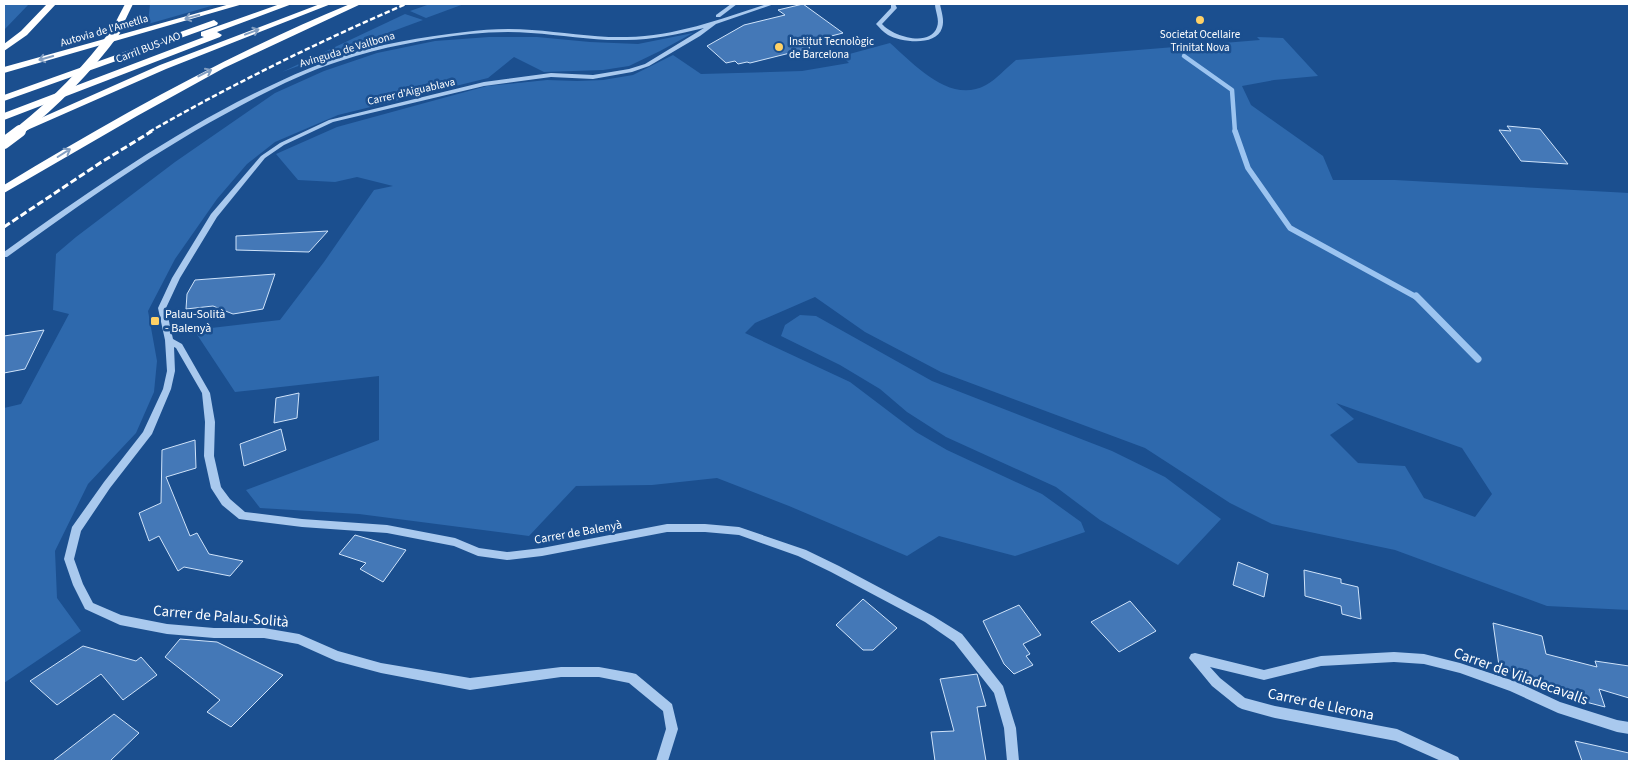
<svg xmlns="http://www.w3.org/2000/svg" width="1633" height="765" viewBox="0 0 1633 765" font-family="'Source Sans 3',sans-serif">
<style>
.green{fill:#2e69ad;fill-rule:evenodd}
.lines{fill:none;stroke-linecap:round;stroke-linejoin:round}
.stream-far2{stroke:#9cc4f0;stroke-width:4.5}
.stream-far1{stroke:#9cc4f0;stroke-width:5.5}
.stream{stroke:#9cc4f0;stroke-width:7}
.building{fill:#4478b7;stroke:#cfe3fa}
.minor{fill:#a9c9ee;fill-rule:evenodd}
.highway{fill:#fff;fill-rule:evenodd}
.rail-far1{stroke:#fff;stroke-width:2.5;stroke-dasharray:5.5 2.5;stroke-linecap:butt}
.rail{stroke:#fff;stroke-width:3;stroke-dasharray:7 3;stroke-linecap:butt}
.highway-bridge-far1{stroke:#fff;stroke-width:9}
.highway-bridge{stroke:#fff;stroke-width:12}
.oneway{stroke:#829ec1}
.poi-dot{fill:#ffd166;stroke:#1b4f8f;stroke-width:2}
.labels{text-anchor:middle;stroke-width:5;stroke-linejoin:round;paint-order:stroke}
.far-street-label{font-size:11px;fill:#fff;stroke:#1b4f8f}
.far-poi-label{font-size:11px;fill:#fff;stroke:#1b4f8f}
.poi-label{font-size:12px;fill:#fff;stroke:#1b4f8f;text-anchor:start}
.street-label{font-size:12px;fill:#fff;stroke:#1b4f8f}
.near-street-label{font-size:15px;fill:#fff;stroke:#1b4f8f}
</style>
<rect width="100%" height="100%" fill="#1b4f8f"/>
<g class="green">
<polygon points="4,4 29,4 4,30"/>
<polygon points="150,4 218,4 148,24"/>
<polygon points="430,4 464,4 426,18 410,11"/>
<polygon points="405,14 423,20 282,72"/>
<polygon points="693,33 660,51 629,66 603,70 544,72 514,57 488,78 338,115 275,142 247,164 217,199 175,259 148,311 157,361 154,392 136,433 88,484 55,551 57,598 81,631 4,683 4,408 21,404 69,314 53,310 56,254 76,237 175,162 275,93 324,71 377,53 435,41 489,37 537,37 590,42 638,44"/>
<path d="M1257 37 1283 38 1318 76 1274 80 1242 86 1251 105 1323 156 1333 180H1395L1629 193V610L1547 606 1395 550 1272 524 1230 503 1145 448 941 372 865 332 815 297 755 323 745 333 850 382 916 432 947 450 1042 494 1081 522 1085 532 1015 556 939 536 907 556 789 506 717 478 652 485 576 486 529 536 359 514 260 508 246 490 379 440V376L235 392 194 330 280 320 324 262 374 190 393 186 357 177 335 182 298 180 276 154 337 127 487 86 547 80 577 81 603 80 633 75 673 55 701 74 802 71 849 63 842 56 890 43C914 64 950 105 986 85 997 79 1006 68 1016 60L1260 40ZM1336 403 1462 448 1492 494 1475 517 1424 498 1405 466 1358 463 1330 435 1354 419Z"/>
<polygon points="800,315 816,316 932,381 1112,451 1165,477 1221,519 1178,565 1100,520 1056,487 946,437 907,412 880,389 840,365 781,336 785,325"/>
</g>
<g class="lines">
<polyline class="stream-far2" points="1184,56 1232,90 1235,132"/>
<polyline class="stream-far1" points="1235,131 1248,168 1290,228 1418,298"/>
<polyline class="stream" points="1416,296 1478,359"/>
</g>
<g class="building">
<polygon points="803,4 843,33 804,43 810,48 750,63 747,62 738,64 735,61 726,63 707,46 744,25 785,15 778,10"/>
<polygon points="1507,126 1540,129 1568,164 1521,161 1499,130 1511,131"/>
<polygon points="328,231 309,252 236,250 236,236"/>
<polygon points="275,274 263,309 233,314 213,306 186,309 187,294 195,280"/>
<polygon points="44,330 25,369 4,373 4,336"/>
<polygon points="299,393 297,418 274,423 276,398"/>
<polygon points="281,429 286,450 244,466 240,444"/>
<polygon points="195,440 196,468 166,477 190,536 197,533 209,554 243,561 230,576 184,567 178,571 159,536 149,541 139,513 161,503 162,450"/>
<polygon points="355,535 406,550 383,582 360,569 366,563 339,554"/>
<polygon points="1238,562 1268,574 1264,597 1233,585"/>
<polygon points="1304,570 1341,579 1341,583 1358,587 1361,619 1342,614 1341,606 1305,596"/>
<polygon points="863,599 897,628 873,650 863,650 836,625"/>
<polygon points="1130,601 1156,631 1119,652 1091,622"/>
<polygon points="1019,605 1041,635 1023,644 1030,654 1026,656 1033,665 1014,674 1004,664 983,621"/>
<polygon points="1493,623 1542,636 1546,654 1597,667 1595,661 1629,666 1629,698 1599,689 1605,707 1582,701 1499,666"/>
<polygon points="180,639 217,642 283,675 231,727 207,712 220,700 165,657"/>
<polygon points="83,646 136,661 141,657 157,675 123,700 101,674 57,705 30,681"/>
<polygon points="977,674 986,706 977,707 986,761 935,761 931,732 954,731 940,679"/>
<polygon points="114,714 139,733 110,761 53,761"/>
<polygon points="1575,741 1629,753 1629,761 1582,761"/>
</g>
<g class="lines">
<g class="minor">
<polygon points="731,4 737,4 720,17 716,17 716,15"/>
<path d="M767 4H774L716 24 700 36 649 66 632 72 593 79 551 77 484 86 333 122 284 145 265 158 217 217 180 278 166 308 173 339 182 344 210 393 215 422 214 456 221 487 230 499 245 512 302 519 387 525 455 538 479 548 507 552 542 548 667 524H705L739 527 806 550 839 566 933 616 962 634 1003 686 1016 728 1019 761H1007L1004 728 994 693 954 642 925 622 831 572 798 556 739 535 705 532H667L542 556 507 560 478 556 454 546 387 533 302 527 239 519 222 505 211 488 204 456 205 422 202 393 176 348 174 347 175 371 171 389 152 434 110 488 81 531 74 559 83 584 93 603 121 615 167 624 214 628H264L299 634 338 651 381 663 470 678 561 667H599L632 673 636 674 672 704 678 729 668 761H656L666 729 663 711 629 683 599 677H561L470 690 381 673 336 661 298 644 264 638H214L167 634 120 625 85 609 73 585 64 559 72 527 104 482 143 432 163 389 167 371 165 340 158 308 172 278 211 214 261 156 280 143 329 120 484 82 551 73 593 75 629 69 645 64 704 28C678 34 653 40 626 40 594 41 563 35 531 33 511 31 490 32 470 34 426 39 382 47 340 61 305 72 272 89 240 106 158 149 82 203 7 257H4V252C79 198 155 145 237 102 269 86 302 70 336 58 378 44 422 37 465 32 487 29 510 28 532 30 563 32 595 38 627 37 676 36 721 19 767 4Z"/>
<path d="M891 4H895L897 8 882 24C892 36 930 48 937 27 940 20 935 11 935 4H940C941 11 945 20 942 28 936 47 901 42 888 35 883 32 880 28 876 24L891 8Z"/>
<polygon points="1394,652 1424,654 1460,663 1517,682 1560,702 1617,720 1629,722 1629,734 1617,732 1558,713 1510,691 1460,673 1424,664 1394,662 1321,666 1264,680 1210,667 1220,678 1245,698 1275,706 1397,729 1458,757 1460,761 1441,761 1396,741 1275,718 1242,709 1238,707 1212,686 1189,658 1191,654 1195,653 1264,670 1321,656"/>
</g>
<g class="highway">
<polygon points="47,4 56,4 27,35 4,51 4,44 21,31"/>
<polygon points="125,4 133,4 119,33 113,33 111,31"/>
<polygon points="230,4 243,4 4,73 4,67"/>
<polygon points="280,4 292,4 217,32 222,35 220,37 4,120 4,113 204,37 201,36 201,32"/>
<polygon points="320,4 331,4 166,69 25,131 17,131 16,129 160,65"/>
<path d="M350 4H361L224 68 137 116 4 193V185C116 117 229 54 350 4Z"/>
<polygon points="214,20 218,23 217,25 4,101 4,95"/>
</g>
<path class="rail-far1" d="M149 132C233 84 318 42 406 4"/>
<polyline class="rail" points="4,227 100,163 152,131"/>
<path class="highway-bridge-far1" d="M18 132C55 103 88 69 116 31"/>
<polyline class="highway-bridge" points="4,143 20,131"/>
</g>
<defs><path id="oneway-shaft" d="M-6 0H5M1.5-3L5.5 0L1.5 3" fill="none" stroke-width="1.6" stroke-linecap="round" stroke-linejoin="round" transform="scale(1.25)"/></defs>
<g class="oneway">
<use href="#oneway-shaft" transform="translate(192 17) rotate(165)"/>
<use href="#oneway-shaft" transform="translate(252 32) rotate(-21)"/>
<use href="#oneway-shaft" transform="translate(46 58) rotate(164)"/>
<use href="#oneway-shaft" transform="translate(205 73) rotate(-27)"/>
<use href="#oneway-shaft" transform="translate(64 153) rotate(-32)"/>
</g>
<g class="poi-dot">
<circle cx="1200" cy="20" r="5"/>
<circle cx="779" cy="47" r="5"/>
<rect x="150" y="316" width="10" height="10" rx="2.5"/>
</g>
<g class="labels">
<g class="far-street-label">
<text transform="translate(104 30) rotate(-16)" y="4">Autovia de l'Ametlla</text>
<text transform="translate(148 47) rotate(-21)" y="4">Carril BUS-VAO</text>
<text transform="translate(347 49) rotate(-17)" y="4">Avinguda de Vallbona</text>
<text transform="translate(411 91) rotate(-13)" y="4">Carrer d'Aiguablava</text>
</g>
<g class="far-poi-label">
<text x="1200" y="38">Societat Ocellaire<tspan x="1200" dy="13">Trinitat Nova</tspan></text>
<text x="789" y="45" text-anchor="start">Institut Tecnològic<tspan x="789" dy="13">de Barcelona</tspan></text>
</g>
<g class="poi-label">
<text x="165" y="318">Palau-Solità<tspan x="165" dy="14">- Balenyà</tspan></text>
</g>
<g class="street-label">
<text transform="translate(578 532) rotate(-10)" y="4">Carrer de Balenyà</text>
</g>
<g class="near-street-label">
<text transform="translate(221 616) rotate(5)" y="5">Carrer de Palau-Solità</text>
<text transform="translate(1521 676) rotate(20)" y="5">Carrer de Viladecavalls</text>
<text transform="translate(1321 704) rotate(12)" y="5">Carrer de Llerona</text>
</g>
</g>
<rect width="1633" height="765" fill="none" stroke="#ffffff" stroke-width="10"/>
</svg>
